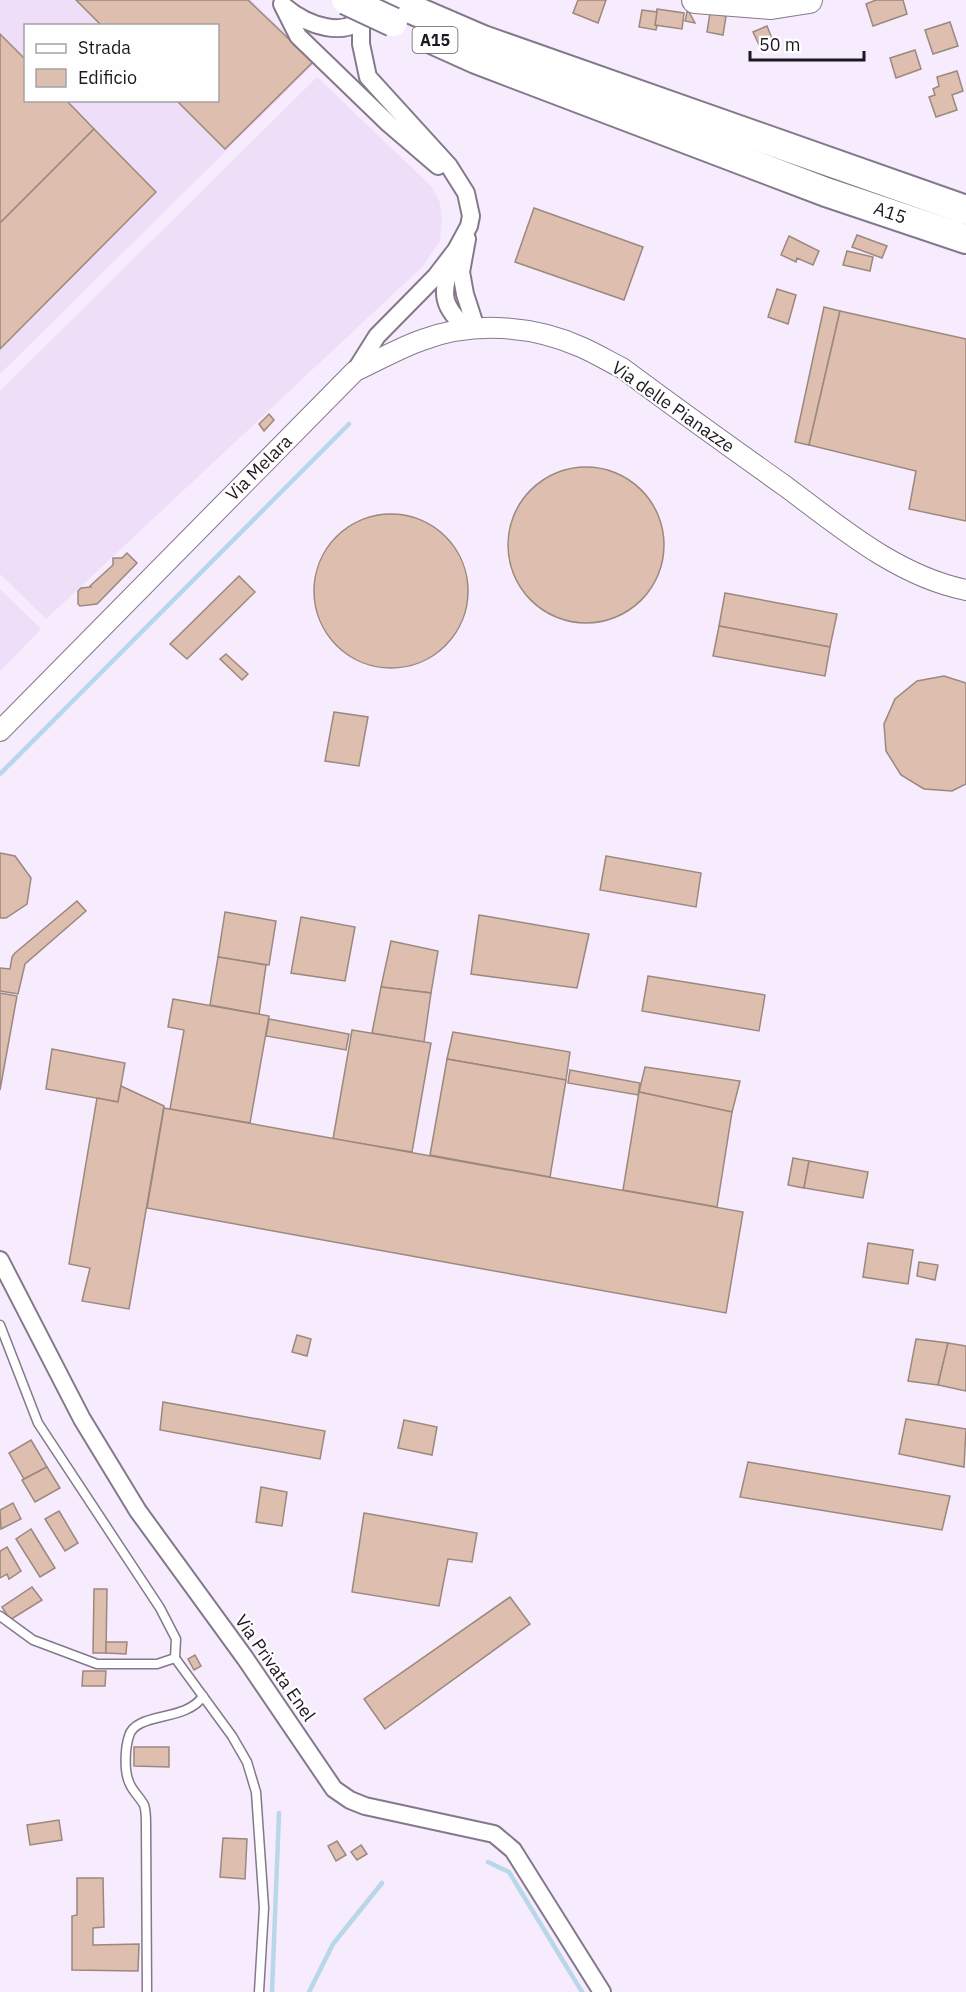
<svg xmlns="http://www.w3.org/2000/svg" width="966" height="1992" viewBox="0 0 966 1992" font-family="'IBM Plex Sans',sans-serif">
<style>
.built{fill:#eedef7;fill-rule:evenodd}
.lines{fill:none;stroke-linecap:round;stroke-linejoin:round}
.stream{stroke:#b8d7e8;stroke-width:4.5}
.building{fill:#ddbeaf;stroke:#9b887e;stroke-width:1.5}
.service-casing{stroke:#84798a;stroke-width:11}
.minor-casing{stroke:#84798a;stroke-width:20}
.tertiary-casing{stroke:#84798a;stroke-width:22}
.primary-casing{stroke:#84798a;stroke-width:28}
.motorway-casing{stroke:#84798a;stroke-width:32}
.service{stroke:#fff;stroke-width:8}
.minor{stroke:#fff;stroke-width:16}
.tertiary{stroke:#fff;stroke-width:20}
.primary{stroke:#fff;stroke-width:26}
.motorway{stroke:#fff;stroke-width:28}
.motorway-bridge-casing{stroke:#84798a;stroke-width:32;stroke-linecap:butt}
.motorway-bridge{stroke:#fff;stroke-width:28}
.labels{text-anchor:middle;stroke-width:4.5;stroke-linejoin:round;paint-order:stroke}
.shield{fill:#fefefe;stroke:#605d62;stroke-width:1.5}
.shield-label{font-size:16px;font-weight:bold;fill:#1c181f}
.street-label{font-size:18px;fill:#1c181f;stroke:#fefefe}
</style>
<rect width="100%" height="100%" fill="#f7ebfe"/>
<g class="built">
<path d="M0 0H251L316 62 0 374ZM26 26H218V100H26Z"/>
<polygon points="317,77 432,187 440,203 442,221 440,241 422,267 46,619 0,574 0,391"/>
<polygon points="0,589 41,629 0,671"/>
</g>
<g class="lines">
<g class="stream">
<polyline points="0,774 349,424"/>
<polyline points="488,1862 509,1872 582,1992"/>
<polyline points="272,1992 279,1813"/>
<polyline points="309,1992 333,1944 382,1883"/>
</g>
</g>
<g class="building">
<polygon points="76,0 248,0 313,62 225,149 176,100 218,100 218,26 102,26"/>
<polygon points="578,0 606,0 598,23 573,13"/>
<polygon points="876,0 903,0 907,14 873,26 866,4"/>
<polygon points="657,9 684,13 682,29 655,25"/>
<polygon points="642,10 657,12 655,25 657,26 656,30 639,27"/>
<polygon points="687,12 689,12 695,23 685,21"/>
<polygon points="710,13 726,16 723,35 707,32"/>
<polygon points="950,22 958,46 933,54 925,30"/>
<polygon points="767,26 773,41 760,47 753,32"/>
<polygon points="0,34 26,60 26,100 66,100 94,129 0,223"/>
<polygon points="915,50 921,69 896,78 890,58"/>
<polygon points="957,71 963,91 952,95 957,110 936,117 929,97 935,95 933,89 939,86 937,77"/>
<polygon points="94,129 156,192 0,349 0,223"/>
<polygon points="534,208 643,247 624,300 515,262"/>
<polygon points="857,235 887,246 882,258 852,247"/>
<polygon points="789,236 819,251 813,265 797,258 796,262 781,255"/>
<polygon points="847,251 873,257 870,271 843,265"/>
<polygon points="777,289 796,295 788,324 768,317"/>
<polygon points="824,307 840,311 809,445 795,442"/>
<polygon points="840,311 966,339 966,521 909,509 916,471 809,445"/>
<polygon points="269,414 274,420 264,431 259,424"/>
<circle cx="586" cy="545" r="78"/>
<circle cx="391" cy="591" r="77"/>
<polygon points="127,553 137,563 97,604 80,606 78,604 78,591 81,588 91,587 90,586 113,565 113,558 122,558"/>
<polygon points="239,576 255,592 187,659 170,644"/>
<polygon points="725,593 837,614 830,647 719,626"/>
<polygon points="719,626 830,647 825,676 713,656"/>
<polygon points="226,654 248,674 242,680 220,659"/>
<polygon points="944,676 966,683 966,784 952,791 924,789 901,775 886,751 884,724 895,699 917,681"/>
<polygon points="334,712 368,717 359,766 325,761"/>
<polygon points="0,853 15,856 31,878 27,904 6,918 0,918"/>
<polygon points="606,856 701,873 696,907 600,890"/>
<polygon points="77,901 86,911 25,964 18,994 0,991 0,968 10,969 12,957 15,953"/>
<polygon points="225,912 276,921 269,965 218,957"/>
<polygon points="479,915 589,934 577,988 471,974"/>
<polygon points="301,917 355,927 345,981 291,973"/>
<polygon points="391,941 438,951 431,993 381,987"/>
<polygon points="218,957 266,965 259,1014 210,1005"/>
<polygon points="648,976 765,995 759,1031 642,1011"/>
<polygon points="381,987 431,993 424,1042 372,1033"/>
<polygon points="0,993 17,996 0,1090"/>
<polygon points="173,999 269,1016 250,1123 170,1109 184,1030 168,1027"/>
<polygon points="269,1019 349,1034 346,1050 266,1036"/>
<polygon points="352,1030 431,1043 412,1152 333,1139"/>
<polygon points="453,1032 570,1052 566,1080 447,1059"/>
<polygon points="52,1049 125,1063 118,1102 46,1089"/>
<polygon points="447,1059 566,1080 550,1177 430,1155"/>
<polygon points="645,1067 740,1081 732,1112 639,1092"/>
<polygon points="570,1070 640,1083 638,1095 568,1083"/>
<polygon points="121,1086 164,1106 129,1309 82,1301 90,1268 69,1264 97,1098 118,1102"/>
<polygon points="639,1092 732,1112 717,1207 623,1190"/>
<polygon points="164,1108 743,1212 726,1313 147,1208"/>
<polygon points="793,1158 809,1161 804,1188 788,1185"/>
<polygon points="809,1161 868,1172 863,1198 804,1188"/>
<polygon points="868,1243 913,1250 908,1284 863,1277"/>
<polygon points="919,1262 938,1265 935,1280 917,1276"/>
<polygon points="297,1335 311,1339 307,1356 292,1352"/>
<polygon points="916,1339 948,1343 938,1385 908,1381"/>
<polygon points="948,1343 966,1346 966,1391 938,1385"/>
<polygon points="163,1402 325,1431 320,1459 160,1430"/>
<polygon points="906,1419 966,1429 964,1467 899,1454"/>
<polygon points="404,1420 437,1427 432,1455 398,1448"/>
<polygon points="31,1440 47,1467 24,1479 9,1453"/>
<polygon points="748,1462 950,1496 942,1530 740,1497"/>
<polygon points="47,1467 60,1488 35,1502 22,1480"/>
<polygon points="261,1487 287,1492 282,1526 256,1522"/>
<polygon points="13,1503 21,1519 1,1529 0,1510"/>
<polygon points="59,1511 78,1543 65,1551 45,1519"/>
<polygon points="364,1513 477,1533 472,1562 448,1559 439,1606 352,1592"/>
<polygon points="31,1529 55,1568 40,1577 16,1539"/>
<polygon points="7,1547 21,1571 9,1579 7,1574 0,1578 0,1551"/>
<polygon points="32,1587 42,1600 10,1620 2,1607"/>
<polygon points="94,1589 107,1589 106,1653 93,1653"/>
<polygon points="510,1597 530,1624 385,1729 364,1699"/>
<polygon points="106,1642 127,1642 126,1654 106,1653"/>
<polygon points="195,1655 201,1666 194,1670 188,1659"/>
<polygon points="83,1671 106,1671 105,1686 82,1686"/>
<polygon points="134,1747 169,1747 169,1767 134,1766"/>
<polygon points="59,1820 62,1840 30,1845 27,1825"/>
<polygon points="223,1838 247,1839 245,1879 220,1877"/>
<polygon points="337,1841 346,1855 336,1861 328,1846"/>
<polygon points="361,1845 367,1854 357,1860 351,1852"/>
<polygon points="77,1878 103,1878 104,1927 93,1928 93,1945 139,1944 138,1971 72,1970 72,1916 77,1915"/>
</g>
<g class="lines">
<defs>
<g id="service">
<polyline points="0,1325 38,1423 160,1608 176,1639 175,1658 157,1664 97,1664 33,1640 0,1616"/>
<polyline points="175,1658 232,1736 247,1762 256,1792 264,1908 259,1992"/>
<path d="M147 1992 146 1824C146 1818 146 1810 144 1805 140 1797 132 1791 129 1782 124 1771 125 1748 129 1736 135 1712 187 1722 203 1696"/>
</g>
<g id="minor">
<polyline points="282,4 298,36 389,124 438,166"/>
<path d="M284 6C306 25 347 41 367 13"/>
<polyline points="467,239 461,272 465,294 476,328"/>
<path d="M452 262C440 295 442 306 468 330"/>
<polyline points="355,371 377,336 436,276 456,250 469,226 471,216 466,193 449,166 368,77 361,44 361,21"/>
<polyline points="0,1260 82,1419 138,1511 245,1658 334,1789 350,1800 365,1806 494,1834 513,1850 602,1992"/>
</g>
<path id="tertiary" d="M0 731 355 371C377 361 399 348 422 340 473 321 532 325 581 347 595 353 608 361 622 368 676 408 730 447 785 486 840 527 897 576 966 590"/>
<polyline id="primary" points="695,0 771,6 809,0"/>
<g id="motorway">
<polyline points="390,0 483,40 966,210"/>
<polyline points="436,41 476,59 826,192 966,239"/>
</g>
</defs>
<use href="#service" class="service-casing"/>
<use href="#minor" class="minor-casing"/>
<use href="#tertiary" class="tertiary-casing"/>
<use href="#primary" class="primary-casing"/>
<use href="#motorway" class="motorway-casing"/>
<use href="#service" class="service"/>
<use href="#minor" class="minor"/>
<use href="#tertiary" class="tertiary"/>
<use href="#primary" class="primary"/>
<use href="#motorway" class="motorway"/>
<defs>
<polyline id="motorway-bridge" points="346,0 393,22"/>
</defs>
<use href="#motorway-bridge" class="motorway-bridge-casing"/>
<use href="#motorway-bridge" class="motorway-bridge"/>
</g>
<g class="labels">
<rect class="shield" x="412.5" y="27" width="45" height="26" rx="4.5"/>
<g class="shield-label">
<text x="435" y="46">A15</text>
</g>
<g class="street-label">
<text transform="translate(890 213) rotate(19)" y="6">A15</text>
<text transform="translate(673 407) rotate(35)" y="6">Via delle Pianazze</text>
<text transform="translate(259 468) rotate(-45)" y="6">Via Melara</text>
<text transform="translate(275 1668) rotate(55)" y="6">Via Privata Enel</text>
</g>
</g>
<rect x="24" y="24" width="195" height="78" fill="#fefefe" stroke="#a4a2a5" stroke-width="1.5"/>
<rect x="36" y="44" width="30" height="9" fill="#ffffff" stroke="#a4a2a5" stroke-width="1.5"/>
<text x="78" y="54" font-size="18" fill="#1c181f">Strada</text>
<rect x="36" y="69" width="30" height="18" fill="#ddbeaf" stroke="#a4a2a5" stroke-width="1.5"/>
<text x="78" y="84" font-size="18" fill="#1c181f">Edificio</text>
<path d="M750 51v9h114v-9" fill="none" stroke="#1c181f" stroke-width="3"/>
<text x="759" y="51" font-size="18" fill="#1c181f" stroke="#fefefe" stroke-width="4.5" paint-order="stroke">50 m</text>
</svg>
